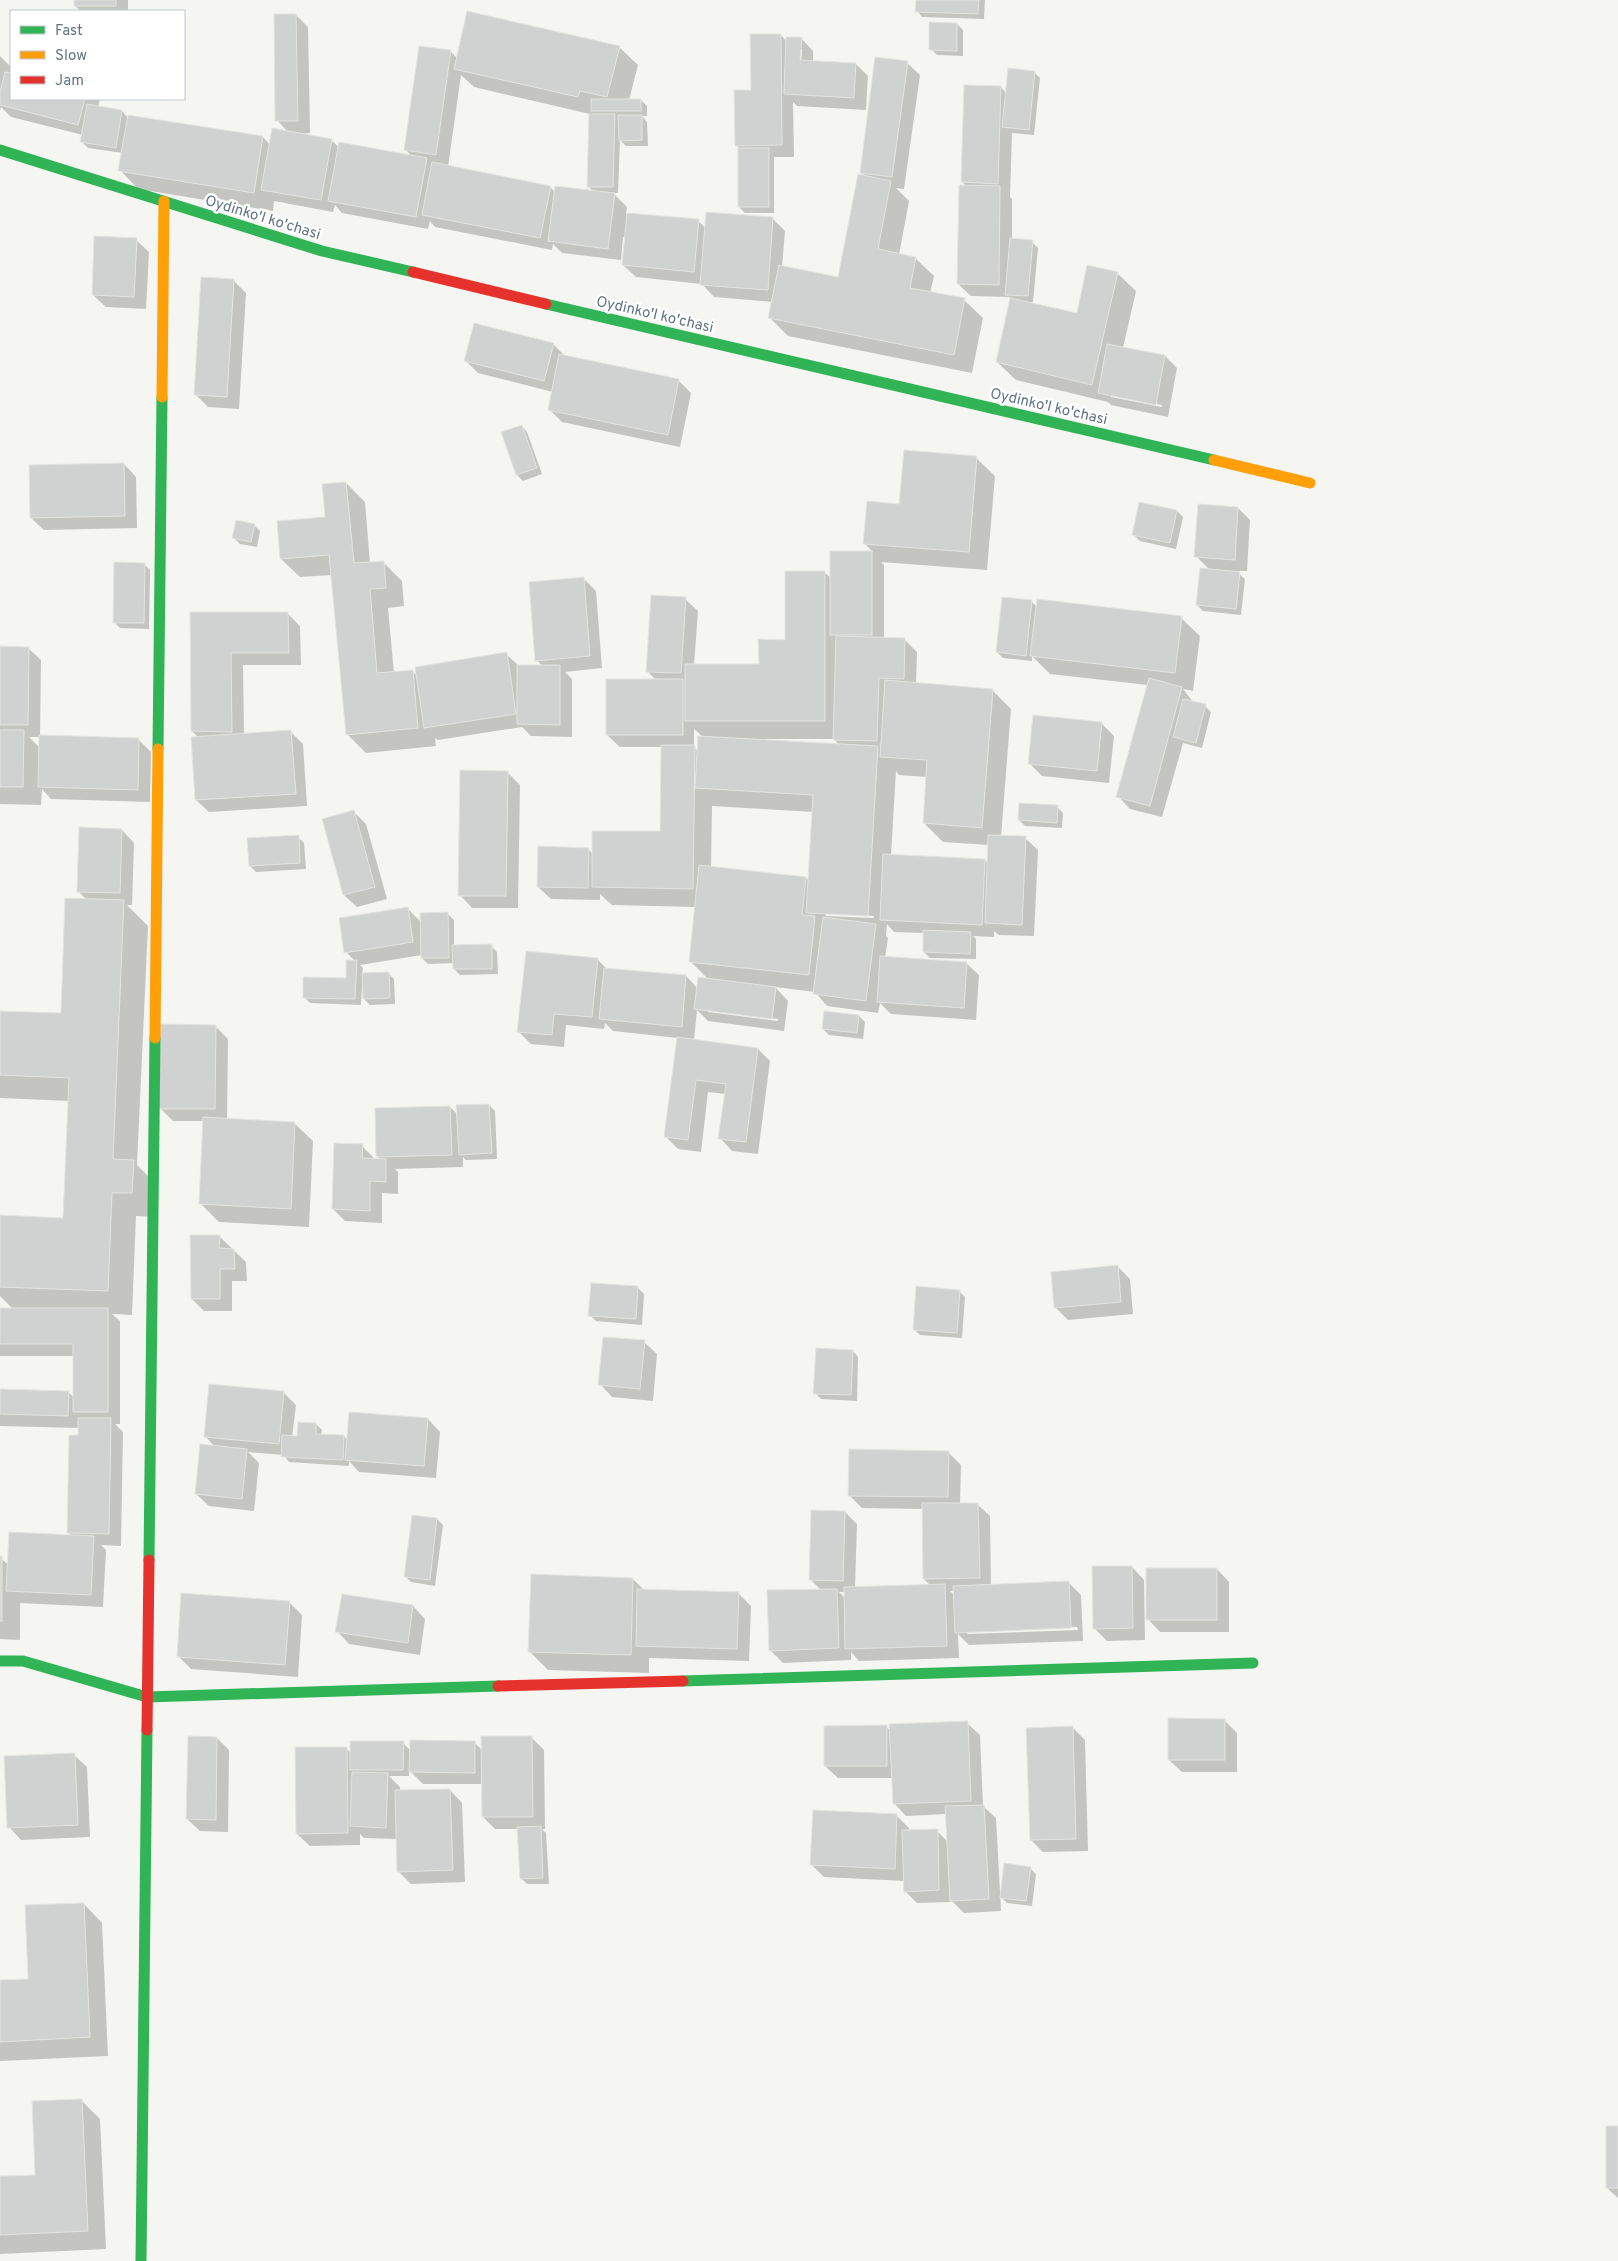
<svg xmlns="http://www.w3.org/2000/svg" width="1618" height="2261" viewBox="0 0 1618 2261" font-family="Overpass,sans-serif">
<style>
.shadow{fill:#0003;fill-rule:evenodd}
.building{fill:#d0d1d1;stroke:#e4e4e2}
.lines{fill:none;stroke-linecap:round;stroke-linejoin:round}
.fast{stroke:#30b455;stroke-width:11}
.slow{stroke:#ff9f0a;stroke-width:11}
.jam{stroke:#e5322d;stroke-width:11}
.labels{text-anchor:middle;stroke-width:5;stroke-linejoin:round;paint-order:stroke}
.street-label{font-size:15px;fill:#617586;stroke:#fff}
</style>
<rect width="100%" height="100%" fill="#f5f5f2"/>
<g class="shadow">
<polygon points="75,0 128,0 128,11 81,11 75,6"/>
<polygon points="917,0 985,0 984,19 922,17 917,11"/>
<path d="M296 15 308 27 310 133 301 134 331 140 340 148 412 157 406 150 450 51 457 58 619 47 638 65 629 100H641L647 106V116H642L647 122 648 146H626L620 140 618 193H613L627 207 626 214 698 221 706 228 773 219 785 231 782 267 839 278 866 177 861 172 907 63 920 75 904 189 896 188 909 201 899 255 915 258 934 276 930 293 964 300 983 318 972 373 788 336 770 318 773 302 714 297 702 284 636 277 623 265 626 237H623L621 260 562 253 553 244 552 250 435 227 430 221 428 229 342 213 335 205 333 212 274 201 273 211 138 189 120 170 123 153 88 148 82 142 83 135 11 117 1 107 0 110V56L11 67V99H100L98 107 122 111 128 118 263 137 270 145 288 132 277 120ZM461 75 474 87 590 114 588 186 594 192H555L550 187 448 167Z"/>
<polygon points="957,24 963,30 963,56 937,55 931,49"/>
<path d="M781 35 787 42 801 38 813 51V62L856 64 868 76 866 110 797 106 793 102 794 157H774V213H745L739 207V148L736 145 752 92ZM800 49H802L801 66H798Z"/>
<path d="M1034 72 1040 78 1034 135 1012 133 1010 197 1012 199V240L1032 242 1038 248 1033 302 1028 303 1077 314 1117 273 1136 291 1123 348 1165 356 1177 368 1168 417 1111 405 1108 402 1016 380 997 362 1011 299 1009 297 971 296 958 284 966 186 962 182 1001 87 1006 93ZM1111 395 1162 405V407L1111 397Z"/>
<polygon points="136,240 149,252 146,309 106,307 93,295"/>
<polygon points="233,280 246,293 239,409 208,407 195,394"/>
<polygon points="553,344 566,357 678,380 691,393 680,447 562,422 550,410 553,392 478,373 466,361"/>
<polygon points="522,426 527,432 542,474 523,481 517,475 503,433"/>
<path d="M976 458 995 476 987 570 881 562 884 565V639H904L917 652 916 684 992 690 1011 709 1001 837 1025 838 1038 850 1034 936 999 935 994 931V937L973 936 976 939V959L930 958 924 952V933L894 932 887 924 886 936 888 938 885 958 966 963 979 975 976 1020 891 1014 880 1003 878 1013 827 1006 815 992 775 987 788 1001 784 1031 708 1021 697 1010 694 1040 758 1049 770 1061 758 1154 732 1151 720 1138 726 1094 708 1092 701 1152 678 1149 665 1136 678 1038 613 1031 605 1023 604 1029 566 1025 564 1047 531 1044 519 1032 597 959 608 970 686 976 698 989 708 979 690 961 696 907 612 905 600 894V900L551 899 538 887 588 849 593 854 661 833 662 747H620L607 735 656 680 647 671 685 599 698 611 694 665H760L786 641 824 572 831 578V553L873 552 864 543 901 505ZM694 729 704 738 698 751 694 747ZM766 739H834L840 746 766 741ZM896 771 899 775 927 777 924 823 943 842 989 845 988 864 985 860 891 855ZM712 806 814 812 810 882 806 878 711 868ZM826 913 874 916V918L826 916ZM708 1009 778 1019V1021L708 1012Z"/>
<polygon points="124,464 136,477 137,528 44,530 31,518"/>
<polygon points="346,483 365,502 370,563 383,562 402,581 404,606 388,608 394,673 412,671 417,676 506,654 519,666 542,666 537,660 583,578 596,591 602,668 565,672 572,679 572,737 531,736 522,727 438,740 435,738 436,746 366,753 347,734 332,575 300,577 281,559 327,518"/>
<polygon points="1140,503 1177,511 1183,517 1176,549 1140,541 1134,535"/>
<polygon points="1238,508 1250,520 1247,571 1236,571 1245,579 1241,615 1203,611 1197,605 1210,570 1196,556"/>
<polygon points="254,525 260,531 257,547 240,544 234,538"/>
<polygon points="144,564 150,570 149,629 120,628 114,622"/>
<polygon points="1032,602 1037,607 1181,618 1200,636 1193,691 1183,689 1194,703 1205,706 1211,712 1202,748 1183,743 1162,817 1130,809 1118,796 1148,685 1050,674 1032,656 1032,661 1003,658 997,652"/>
<polygon points="287,613 300,626 301,665 243,665 244,735 291,732 303,744 307,806 209,812 196,800 199,738 192,731 191,614"/>
<path d="M0 647 28 648 41 660 40 737 139 740 151 752 150 802 51 799 42 789 41 805 0 804ZM29 737H40V748Z"/>
<polygon points="1102,724 1114,736 1109,783 1042,776 1030,764"/>
<polygon points="507,772 520,785 518,908 472,908 460,895"/>
<polygon points="1057,807 1063,813 1062,828 1025,826 1019,820"/>
<polygon points="354,812 366,824 387,899 357,907 344,895"/>
<polygon points="122,830 134,843 132,905 127,905 148,926 137,1165 157,1185 156,1217 136,1216 132,1315 112,1314 120,1321 120,1424 115,1424 123,1432 121,1546 101,1545 106,1550 103,1607 20,1603 20,1640 0,1639 0,1558 9,1565 72,1536 68,1532 80,1428 0,1426 0,1390 68,1392 75,1398 74,1356 0,1356 0,1309 13,1309 0,1296 0,1216 64,1219 69,1101 0,1098 0,1012 62,1014 87,900 78,891"/>
<polygon points="298,837 304,843 306,869 256,872 250,866"/>
<polygon points="407,908 422,923 448,914 454,920 454,946 491,946 497,952 498,974 460,975 454,969 454,963 428,964 422,958 422,955 360,965 363,968 362,974 388,973 394,979 395,1004 370,1005 364,999 364,986 362,986 361,1005 310,1003 304,997 347,979 355,961 346,952"/>
<polygon points="859,1016 865,1022 863,1039 829,1035 823,1029"/>
<polygon points="215,1026 228,1039 227,1120 294,1123 313,1141 309,1227 219,1222 200,1203 204,1121 173,1121 160,1108"/>
<polygon points="489,1105 495,1111 497,1159 466,1160 463,1157 463,1167 395,1169 398,1172 398,1194 382,1193 382,1223 345,1221 333,1209 362,1146 375,1159 381,1160 377,1156 450,1107 458,1115"/>
<polygon points="219,1236 246,1262 247,1281 232,1281 232,1311 204,1311 192,1299"/>
<polygon points="1118,1267 1130,1279 1133,1314 1068,1320 1056,1308"/>
<polygon points="638,1288 644,1294 642,1325 596,1321 590,1315"/>
<polygon points="959,1291 965,1297 962,1338 920,1335 914,1329"/>
<polygon points="644,1342 657,1354 653,1401 612,1397 600,1384"/>
<polygon points="853,1351 858,1357 857,1401 821,1399 815,1393"/>
<polygon points="283,1392 296,1405 292,1437 299,1437 316,1424 322,1430 321,1435 344,1436 348,1441 428,1419 440,1432 436,1478 359,1472 349,1461 349,1466 289,1462 283,1455 248,1452 259,1463 254,1511 209,1506 196,1494 215,1447 205,1436"/>
<path d="M948 1452 961 1465 960 1504H977L990 1516 991 1586 1069 1583 1081 1595 1083 1641 969 1645 958 1634 959 1658 859 1661 851 1652V1660L783 1663 770 1650 821 1590 810 1579 845 1512 857 1524 855 1588 931 1586 924 1579 923 1509 862 1508 849 1495ZM950 1591H955V1596ZM839 1592H845V1598ZM1077 1627 1078 1630 967 1634V1631Z"/>
<polygon points="437,1519 443,1525 435,1586 411,1582 405,1576"/>
<polygon points="1132,1567 1144,1580 1145,1640 1107,1641 1094,1628"/>
<polygon points="1217,1569 1229,1582 1229,1632 1160,1632 1148,1619"/>
<polygon points="633,1579 644,1590 739,1594 751,1606 749,1661 649,1658 649,1673 548,1670 530,1652"/>
<polygon points="290,1603 302,1615 298,1677 191,1669 178,1656"/>
<polygon points="413,1606 425,1619 420,1655 349,1644 337,1631"/>
<polygon points="1224,1720 1237,1733 1237,1772 1182,1772 1169,1760"/>
<polygon points="967,1723 980,1735 983,1806 996,1818 1001,1911 964,1913 951,1900 951,1902 917,1903 905,1891 905,1881 824,1877 812,1865 896,1815 909,1828 909,1831 937,1831 948,1842 947,1814 906,1816 894,1803 893,1778 838,1778 825,1766 886,1727 891,1731"/>
<polygon points="1072,1727 1085,1740 1088,1851 1043,1852 1031,1840"/>
<polygon points="531,1737 544,1750 545,1829 542,1829 546,1833 549,1884 527,1884 521,1878 519,1829 495,1829 483,1817 483,1784 423,1784 409,1770 409,1776 389,1776 400,1787 400,1791 450,1790 462,1803 465,1882 411,1884 399,1872 398,1839 364,1838 360,1834 360,1845 310,1846 297,1834 346,1748 351,1753 403,1743 411,1751 474,1742 482,1750"/>
<polygon points="217,1738 229,1750 228,1832 200,1831 187,1819"/>
<polygon points="74,1755 87,1767 90,1837 21,1840 9,1827"/>
<polygon points="1030,1868 1036,1874 1032,1906 1007,1903 1001,1897"/>
<polygon points="84,1904 102,1923 108,2056 0,2061 0,1981 29,1980"/>
<polygon points="81,2100 100,2119 106,2249 0,2254 0,2178 36,2176"/>
<polygon points="1618,2127 1618,2198 1607,2188"/>
</g>
<g class="building">
<rect x="74" y="0" width="42" height="6"/>
<polygon points="916,0 979,0 978,14 915,12"/>
<polygon points="467,11 620,46 607,97 580,91 578,97 454,69"/>
<polygon points="274,14 296,14 298,121 275,121"/>
<polygon points="929,22 957,23 957,51 929,50"/>
<polygon points="750,34 781,34 782,145 735,146 734,90 751,90"/>
<polygon points="786,37 802,37 800,60 856,63 854,98 784,94"/>
<polygon points="419,46 451,50 436,155 404,150"/>
<polygon points="875,57 908,61 892,177 860,173"/>
<polygon points="1008,68 1035,71 1029,130 1002,127"/>
<polygon points="5,72 11,73 11,99 85,99 78,125 0,105 0,92"/>
<polygon points="964,85 1001,86 998,184 961,182"/>
<rect x="591" y="99" width="50" height="12"/>
<polygon points="87,104 122,110 116,148 80,142"/>
<polygon points="589,114 615,114 613,187 587,187"/>
<polygon points="128,115 263,136 254,193 118,171"/>
<polygon points="618,115 642,115 642,140 619,141"/>
<polygon points="272,128 332,139 321,200 261,190"/>
<polygon points="339,142 427,158 416,217 328,201"/>
<rect x="738" y="148" width="31" height="59"/>
<polygon points="432,162 551,186 540,238 422,215"/>
<polygon points="858,174 891,181 878,249 916,257 910,288 965,298 954,355 768,318 779,265 838,277"/>
<polygon points="959,185 1000,186 999,285 957,284"/>
<polygon points="555,186 615,193 608,249 548,241"/>
<polygon points="706,212 773,217 768,290 700,285"/>
<polygon points="627,213 699,219 694,272 622,265"/>
<polygon points="94,236 137,238 134,297 92,295"/>
<polygon points="1010,238 1033,240 1028,296 1005,295"/>
<polygon points="1087,265 1118,272 1092,385 996,362 1010,298 1077,313"/>
<polygon points="201,277 234,279 227,397 194,395"/>
<polygon points="474,323 554,343 544,381 464,361"/>
<polygon points="1107,344 1165,355 1156,405 1098,393"/>
<polygon points="559,354 679,379 668,435 548,410"/>
<polygon points="522,425 537,468 516,475 501,432"/>
<polygon points="904,450 977,456 969,552 863,544 867,501 899,504"/>
<polygon points="124,463 125,516 30,518 29,465"/>
<polygon points="346,482 354,563 384,561 386,588 370,589 377,673 413,670 418,728 346,735 329,555 280,559 277,521 325,517 322,484"/>
<polygon points="1139,502 1177,510 1170,543 1132,535"/>
<polygon points="1198,504 1238,507 1235,560 1194,557"/>
<polygon points="236,520 255,524 251,542 232,538"/>
<rect x="830" y="551" width="42" height="84"/>
<polygon points="114,562 145,563 144,623 113,623"/>
<polygon points="1200,568 1240,572 1236,609 1196,605"/>
<polygon points="785,571 825,571 825,721 685,721 685,664 759,664 758,639 785,640"/>
<polygon points="584,577 590,656 535,661 529,582"/>
<polygon points="651,595 686,597 681,673 646,672"/>
<polygon points="1002,597 1032,600 1026,656 996,652"/>
<polygon points="1037,599 1182,616 1175,673 1030,656"/>
<polygon points="190,612 288,612 289,653 231,653 232,732 191,731"/>
<polygon points="836,636 905,638 904,679 879,678 877,741 833,740"/>
<polygon points="0,646 29,647 28,725 0,725"/>
<polygon points="507,652 516,714 424,728 415,667"/>
<polygon points="517,665 560,665 560,725 517,724"/>
<polygon points="1149,678 1182,687 1150,806 1116,797"/>
<rect x="606" y="679" width="77" height="56"/>
<polygon points="885,680 993,689 982,828 923,823 927,760 880,757"/>
<polygon points="1183,699 1206,704 1196,743 1173,737"/>
<polygon points="1033,715 1102,722 1097,771 1028,764"/>
<polygon points="0,730 24,730 23,787 0,787"/>
<polygon points="291,730 296,794 195,800 191,737"/>
<polygon points="39,735 139,738 138,790 38,787"/>
<polygon points="698,736 878,746 868,916 806,913 813,795 695,788"/>
<polygon points="661,745 695,745 693,889 592,887 592,831 660,831"/>
<polygon points="460,770 508,771 506,896 458,896"/>
<polygon points="1019,803 1058,805 1057,823 1018,820"/>
<polygon points="354,810 375,887 343,895 322,819"/>
<polygon points="79,827 122,829 120,893 77,892"/>
<polygon points="299,835 300,863 249,866 247,838"/>
<polygon points="988,835 1026,836 1022,925 985,923"/>
<polygon points="538,846 589,848 588,888 537,887"/>
<polygon points="883,854 985,859 982,925 880,920"/>
<polygon points="699,865 806,877 802,915 815,916 809,975 689,962"/>
<polygon points="65,898 124,900 113,1159 134,1160 132,1193 112,1193 108,1291 0,1287 0,1215 63,1218 69,1078 0,1075 0,1011 61,1013"/>
<polygon points="408,907 413,942 344,953 339,918"/>
<polygon points="448,912 449,958 421,958 420,913"/>
<polygon points="823,917 876,924 866,1001 813,994"/>
<polygon points="923,930 971,932 970,954 923,952"/>
<polygon points="492,944 492,969 453,969 452,945"/>
<polygon points="526,951 598,958 592,1017 554,1014 552,1035 517,1032"/>
<polygon points="880,956 967,962 964,1008 877,1002"/>
<polygon points="346,960 357,960 355,999 303,998 303,977 346,978"/>
<polygon points="604,968 686,975 682,1027 599,1019"/>
<polygon points="389,972 390,998 363,999 362,973"/>
<polygon points="698,977 776,987 772,1019 694,1009"/>
<polygon points="824,1011 859,1015 857,1033 822,1029"/>
<polygon points="160,1024 216,1025 215,1109 159,1109"/>
<polygon points="677,1037 758,1048 746,1142 718,1139 726,1084 696,1080 688,1140 664,1137"/>
<polygon points="489,1104 492,1153 459,1155 456,1105"/>
<polygon points="450,1106 452,1155 376,1157 375,1108"/>
<polygon points="203,1117 295,1122 291,1209 199,1204"/>
<polygon points="334,1143 363,1144 362,1158 386,1159 386,1182 370,1181 370,1211 332,1209"/>
<polygon points="190,1235 220,1235 219,1248 234,1249 235,1269 220,1269 220,1299 191,1299"/>
<polygon points="1118,1265 1121,1302 1054,1308 1051,1272"/>
<polygon points="591,1283 638,1286 636,1319 588,1316"/>
<polygon points="916,1286 960,1290 957,1333 913,1330"/>
<polygon points="0,1308 108,1308 108,1412 73,1412 73,1344 0,1344"/>
<polygon points="603,1337 645,1340 640,1389 598,1385"/>
<polygon points="816,1348 853,1350 851,1395 813,1394"/>
<polygon points="209,1384 284,1391 279,1444 204,1437"/>
<polygon points="0,1389 69,1391 68,1416 0,1414"/>
<polygon points="349,1412 428,1418 424,1466 345,1460"/>
<polygon points="78,1418 111,1418 109,1534 67,1533 69,1435 78,1435"/>
<polygon points="298,1422 316,1423 316,1434 344,1435 343,1460 281,1457 282,1435 297,1436"/>
<polygon points="200,1444 247,1449 242,1499 195,1494"/>
<polygon points="849,1449 949,1451 948,1497 848,1496"/>
<polygon points="922,1503 978,1503 980,1578 923,1579"/>
<polygon points="811,1510 845,1511 843,1581 809,1580"/>
<polygon points="412,1515 437,1518 430,1580 404,1577"/>
<polygon points="9,1532 94,1536 91,1595 6,1591"/>
<rect x="0" y="1556" width="2" height="65"/>
<polygon points="1092,1566 1132,1566 1133,1628 1093,1629"/>
<rect x="1146" y="1568" width="71" height="52"/>
<polygon points="531,1574 633,1578 631,1655 528,1652"/>
<polygon points="1069,1581 1071,1628 955,1633 953,1586"/>
<polygon points="945,1584 947,1646 845,1649 844,1587"/>
<polygon points="637,1589 739,1592 737,1649 636,1646"/>
<polygon points="837,1589 839,1648 769,1651 767,1590"/>
<polygon points="181,1593 290,1601 285,1665 177,1657"/>
<polygon points="342,1594 413,1605 408,1643 335,1632"/>
<polygon points="1168,1718 1225,1719 1225,1760 1168,1760"/>
<polygon points="968,1721 971,1801 893,1804 889,1724"/>
<polygon points="887,1725 887,1766 824,1766 824,1726"/>
<polygon points="1073,1726 1076,1839 1030,1840 1026,1728"/>
<polygon points="188,1736 217,1737 216,1820 186,1819"/>
<polygon points="481,1736 532,1736 533,1817 482,1817"/>
<polygon points="410,1740 475,1741 475,1773 409,1772"/>
<polygon points="350,1741 404,1741 403,1770 350,1770"/>
<polygon points="295,1747 347,1747 348,1833 296,1834"/>
<polygon points="75,1753 78,1825 7,1828 4,1756"/>
<polygon points="352,1772 388,1773 386,1828 350,1826"/>
<polygon points="450,1789 453,1870 397,1872 395,1790"/>
<polygon points="984,1805 989,1899 950,1901 945,1806"/>
<polygon points="813,1810 897,1814 895,1869 810,1865"/>
<polygon points="541,1826 543,1878 520,1879 517,1827"/>
<polygon points="938,1829 939,1890 904,1892 902,1830"/>
<polygon points="1004,1863 1031,1867 1026,1901 1000,1898"/>
<polygon points="84,1903 90,2037 0,2042 0,1980 28,1979 25,1905"/>
<polygon points="82,2099 88,2231 0,2235 0,2176 35,2175 32,2101"/>
<rect x="1606" y="2126" width="12" height="62"/>
</g>
<g class="lines">
<g class="fast">
<polyline points="0,150 322,251 413,272"/>
<polyline points="546,304 1214,460"/>
<polyline points="158,749 162,397"/>
<polyline points="149,1560 155,1038"/>
<polyline points="0,1661 23,1661 147,1697 498,1686"/>
<polyline points="683,1681 1253,1663"/>
<polyline points="141,2261 147,1730"/>
</g>
<g class="slow">
<polyline points="162,397 164,201"/>
<polyline points="1214,460 1310,483"/>
<polyline points="155,1038 158,749"/>
</g>
<g class="jam">
<polyline points="413,272 546,304"/>
<polyline points="498,1686 683,1681"/>
<polyline points="147,1730 149,1560"/>
</g>
</g>
<g class="labels">
<g class="street-label">
<text transform="translate(263 217) rotate(17)" y="5">Oydinko'l ko'chasi</text>
<text transform="translate(655 314) rotate(13)" y="5">Oydinko'l ko'chasi</text>
<text transform="translate(1049 406) rotate(13)" y="5">Oydinko'l ko'chasi</text>
</g>
</g>
<rect x="10" y="10" width="175" height="90" fill="#ffffff" stroke="#c0c8cf"/>
<rect x="20" y="26" width="25" height="8" fill="#30b455" stroke="#c0c8cf"/>
<text x="55" y="35" font-size="15" fill="#617586">Fast</text>
<rect x="20" y="51" width="25" height="8" fill="#ff9f0a" stroke="#c0c8cf"/>
<text x="55" y="60" font-size="15" fill="#617586">Slow</text>
<rect x="20" y="76" width="25" height="8" fill="#e5322d" stroke="#c0c8cf"/>
<text x="55" y="85" font-size="15" fill="#617586">Jam</text>
</svg>
